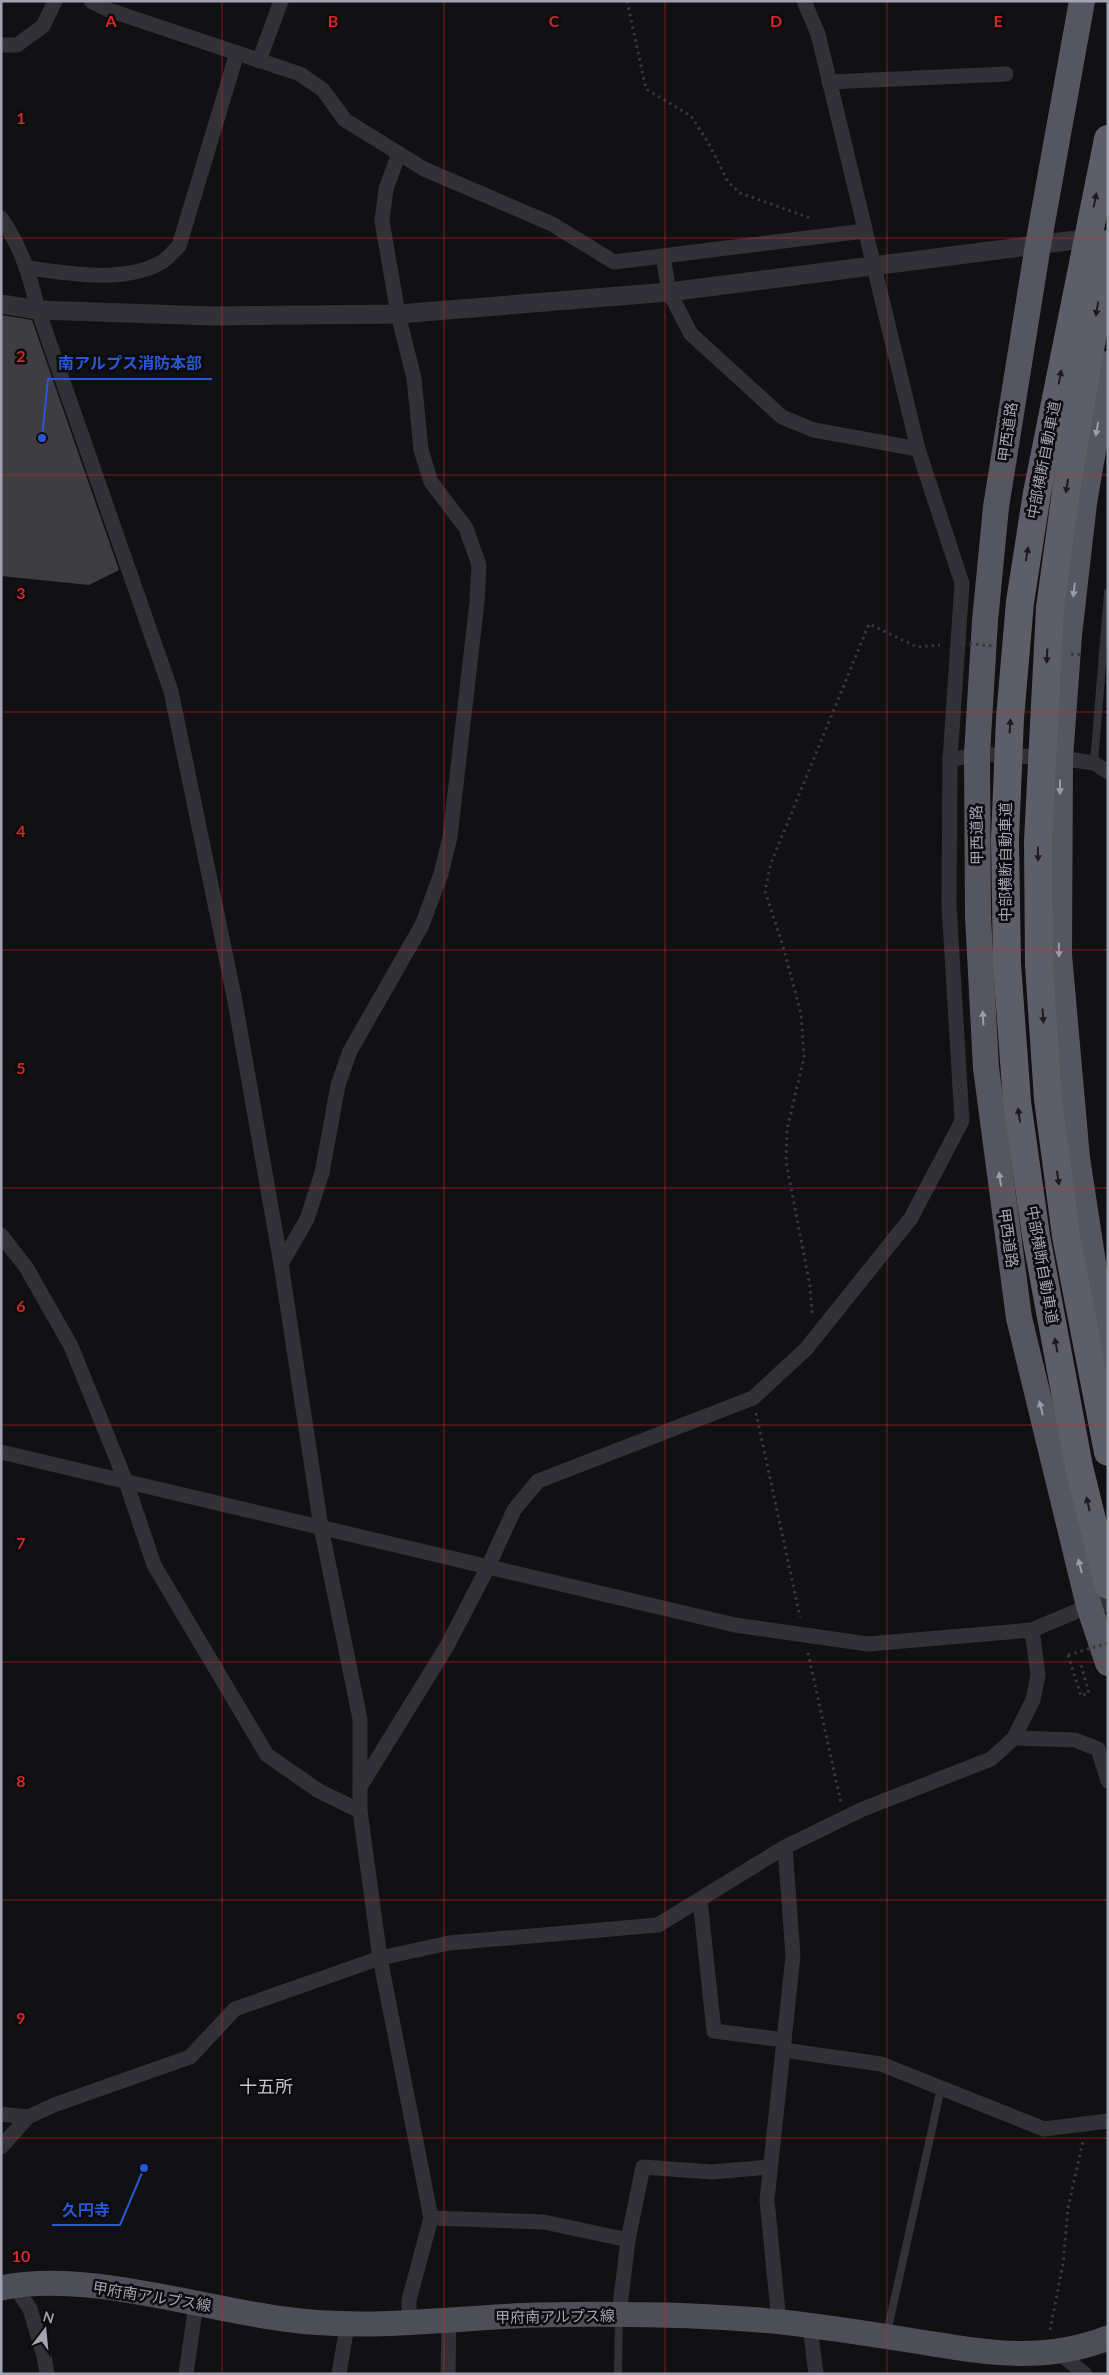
<svg xmlns="http://www.w3.org/2000/svg" width="1109" height="2375" viewBox="0 0 1109 2375" font-family="Lato,'Noto Sans JP',sans-serif">
<style>
.building{fill:#3d3d42}
.lines{fill:none;stroke-linecap:round;stroke-linejoin:round}
.path{stroke:#37383e;stroke-width:3;stroke-dasharray:2.5 4;stroke-linecap:butt}
.service{stroke:#313137;stroke-width:8}
.minor{stroke:#313137;stroke-width:15}
.tertiary{stroke:#313137;stroke-width:19}
.primary{stroke:#4d4e56;stroke-width:25}
.trunk{stroke:#55565f;stroke-width:26}
.motorway{stroke:#5d5e68;stroke-width:28}
.path-bridge{stroke:#37383e;stroke-width:3;stroke-dasharray:2.5 4;stroke-linecap:butt}
.motorway-bridge{stroke:#5d5e68;stroke-width:28}
.oneway{fill:#1c1c1f}
.oneway2{fill:#9a9cab}
.grid{fill:none;stroke:#d62828;stroke-width:1;stroke-opacity:0.55}
.labels{text-anchor:middle;stroke-width:5;stroke-linejoin:round;paint-order:stroke}
.street-label{font-size:15px;fill:#a2a4b3;stroke:#0c0b0d}
.quarter-label{font-size:18px;fill:#c3c4cf;stroke:#0c0b0d}
.grid-label{font-size:16px;text-anchor:middle;font-weight:bold;fill:#d62828;stroke:#0c0b0d;stroke-width:5;stroke-linejoin:round;paint-order:stroke}
.leader{fill:none;stroke:#2a57d4;stroke-width:2}
.callout-dot{fill:#2a57d4;stroke:#0c0b0d;stroke-width:2}
.callout-label{font-size:16px;text-anchor:middle;font-weight:bold;fill:#2a57d4;stroke:#0c0b0d;stroke-width:5;stroke-linejoin:round;paint-order:stroke}
</style>
<rect width="100%" height="100%" fill="#111012"/>
<polygon class="building" points="1,315 32,320 119,570 89,585 1,576"/>
<g class="lines">
<g class="path">
<polyline points="627,1 646,89 691,116 708,142 728,182 740,193 813,219"/>
<polyline points="812,1313 810,1286 786,1162 787,1130 804,1057 801,1014 783,946 765,891 771,863 869,624 917,647 940,645"/>
<polyline points="756,1413 800,1617"/>
<polyline points="808,1653 841,1803"/>
<polyline points="1068,1655 1081,1696 1089,1693 1081,1665"/>
<polyline points="1050,2330 1063,2264 1068,2208 1083,2141"/>
</g>
<g class="service">
<polyline points="1094,763 1108,592"/>
<polyline points="887,2333 941,2088"/>
<polyline points="618,2374 619,2317"/>
</g>
<g class="minor">
<polyline points="91,1 109,10 300,74 323,90 345,120 424,169 552,224 614,262 864,231"/>
<polyline points="804,1 818,34 918,449 962,583 950,760"/>
<polyline points="1,45 17,45 43,26 55,1"/>
<polyline points="259,61 281,1"/>
<polyline points="829,82 1006,74"/>
<path d="M1 218C21 246 30 276 38 310L171 691 234 996 281 1264 321 1527 360 1719V1811L380 1958 431 2218 409 2300V2323"/>
<polyline points="663,256 669,292 691,334 782,417 814,430 918,449"/>
<path d="M28 268C68 273 124 284 162 262 168 258 174 251 179 246L237 53"/>
<polyline points="1,1235 26,1267 71,1346 126,1482 154,1565 267,1755 319,1791 360,1811"/>
<polyline points="281,1264 307,1219 322,1173 338,1085 350,1051 422,925 441,874 450,837 477,602 479,565 466,528 431,482 421,450 414,378 398,314 382,221 386,189 399,153"/>
<polyline points="1,1452 735,1625 868,1644 1032,1630 1089,1606 1108,1604"/>
<polyline points="1014,1738 1075,1740 1098,1749 1108,1781"/>
<polyline points="360,1787 447,1646 488,1567 514,1510 538,1481 753,1398 806,1349 911,1218 962,1121 949,904 950,760 977,754 1060,758 1094,763 1108,772"/>
<polyline points="700,1900 714,2031 784,2040"/>
<polyline points="783,2050 881,2064 1044,2129 1108,2121"/>
<polyline points="1,2114 28,2117"/>
<polyline points="1,2147 28,2117 54,2105 190,2057 235,2009 380,1958 449,1943 658,1925 785,1847 863,1809 991,1759 1014,1738 1033,1700 1038,1675 1032,1630"/>
<polyline points="431,2218 544,2222 628,2240"/>
<polyline points="14,2285 30,2309 44,2356 47,2374"/>
<polyline points="619,2315 628,2240 643,2167 712,2172 769,2167"/>
<polyline points="779,2322 767,2200 793,1956 785,1847"/>
<polyline points="810,2326 816,2374"/>
<polyline points="1058,2352 1085,2374"/>
<polyline points="186,2374 196,2304"/>
<polyline points="339,2374 347,2326"/>
<polyline points="448,2374 449,2320"/>
</g>
<polyline class="tertiary" points="1,304 38,310 213,316 398,314 669,292 1099,237"/>
<path class="primary" d="M1 2288C85 2270 198 2308 284 2319 369 2331 450 2318 535 2315 616 2313 701 2314 782 2322 826 2327 871 2334 915 2341 984 2352 1040 2364 1108 2338"/>
<g class="trunk">
<polyline points="1082,1 1038,245 996,507 985,621 977,754 978,916 986,1068 1019,1318 1089,1606 1108,1663"/>
<polyline points="1108,364 1084,503 1069,635 1060,758 1059,955 1077,1158 1108,1361"/>
</g>
<polyline class="motorway" points="1050,608 1066,491 1108,244"/>
<g class="path-bridge">
<polyline points="963,643 993,646"/>
<polyline points="1071,654 1082,655"/>
<polyline points="1068,1655 1108,1643"/>
</g>
<g class="motorway-bridge">
<polyline points="1108,139 1037,493 1020,602 1010,718 1005,839 1007,964 1017,1102 1036,1236 1079,1467 1108,1585"/>
<polyline points="1050,608 1038,841 1039,965 1048,1099 1066,1236 1108,1452"/>
</g>
</g>
<defs><path id="oneway-solid" d="M-6-.8H1V-3.2L6.5 0L1 3.2V.8H-6Z" transform="scale(1.25)"/></defs>
<g class="oneway">
<use href="#oneway-solid" transform="translate(1095 200) rotate(-79)"/>
<use href="#oneway-solid" transform="translate(1097 309) rotate(100)"/>
<use href="#oneway-solid" transform="translate(1060 377) rotate(-79)"/>
<use href="#oneway-solid" transform="translate(1067 486) rotate(99)"/>
<use href="#oneway-solid" transform="translate(1027 554) rotate(-81)"/>
<use href="#oneway-solid" transform="translate(1047 656) rotate(93)"/>
<use href="#oneway-solid" transform="translate(1010 726) rotate(-87)"/>
<use href="#oneway-solid" transform="translate(1038 854) rotate(89)"/>
<use href="#oneway-solid" transform="translate(1043 1016) rotate(86)"/>
<use href="#oneway-solid" transform="translate(1019 1115) rotate(-98)"/>
<use href="#oneway-solid" transform="translate(1058 1178) rotate(82)"/>
<use href="#oneway-solid" transform="translate(1056 1345) rotate(-101)"/>
<use href="#oneway-solid" transform="translate(1088 1504) rotate(-103)"/>
</g>
<g class="oneway2">
<use href="#oneway-solid" transform="translate(1097 429) rotate(100)"/>
<use href="#oneway-solid" transform="translate(1074 590) rotate(97)"/>
<use href="#oneway-solid" transform="translate(1060 787) rotate(90)"/>
<use href="#oneway-solid" transform="translate(1059 950) rotate(89)"/>
<use href="#oneway-solid" transform="translate(983 1018) rotate(-93)"/>
<use href="#oneway-solid" transform="translate(1000 1179) rotate(-98)"/>
<use href="#oneway-solid" transform="translate(1041 1408) rotate(-104)"/>
<use href="#oneway-solid" transform="translate(1080 1566) rotate(-104)"/>
</g>
<path class="grid" d="M222 1V2374M444 1V2374M665 1V2374M887 1V2374M1 238H1108M1 475H1108M1 712H1108M1 950H1108M1 1188H1108M1 1425H1108M1 1662H1108M1 1900H1108M1 2138H1108"/>
<g class="labels">
<g class="street-label">
<text transform="translate(1008 432) rotate(-82)" y="5">甲西道路</text>
<text transform="translate(1044 460) rotate(-79)" y="5">中部横断自動車道</text>
<text transform="translate(977 835) rotate(-91)" y="5">甲西道路</text>
<text transform="translate(1006 862) rotate(-90)" y="5">中部横断自動車道</text>
<text transform="translate(1008 1238) rotate(82)" y="5">甲西道路</text>
<text transform="translate(1042 1265) rotate(80)" y="5">中部横断自動車道</text>
<text transform="translate(152 2297) rotate(9)" y="5">甲府南アルプス線</text>
<text transform="translate(555 2317) rotate(-1)" y="5">甲府南アルプス線</text>
</g>
<g class="quarter-label">
<text x="266" y="2093">十五所</text>
</g>
</g>
<g class="grid-label">
<text x="111" y="27">A</text>
<text x="333" y="27">B</text>
<text x="554" y="27">C</text>
<text x="776" y="27">D</text>
<text x="998" y="27">E</text>
<text x="21" y="124">1</text>
<text x="21" y="362">2</text>
<text x="21" y="599">3</text>
<text x="21" y="837">4</text>
<text x="21" y="1074">5</text>
<text x="21" y="1312">6</text>
<text x="21" y="1549">7</text>
<text x="21" y="1787">8</text>
<text x="21" y="2024">9</text>
<text x="21" y="2262">10</text>
</g>
<path class="leader" d="M42 438L48 379H212M144 2168L120 2225H52"/>
<g class="callout-dot">
<circle cx="42" cy="438" r="5"/>
<circle cx="144" cy="2168" r="5"/>
</g>
<g class="callout-label">
<text x="130" y="369">南アルプス消防本部</text>
<text x="86" y="2216">久円寺</text>
</g>
<rect width="1109" height="2375" fill="none" stroke="#a2a4b3" stroke-width="5"/>
<g transform="translate(45 2330) rotate(16)" stroke="#0c0b0d" stroke-width="4" paint-order="stroke">
<path d="M0-4L9 19L0 12L-9 19Z" fill="#a2a4b3"/>
<text y="-8" font-size="14" font-weight="bold" text-anchor="middle" fill="#a2a4b3">N</text>
</g>
</svg>
